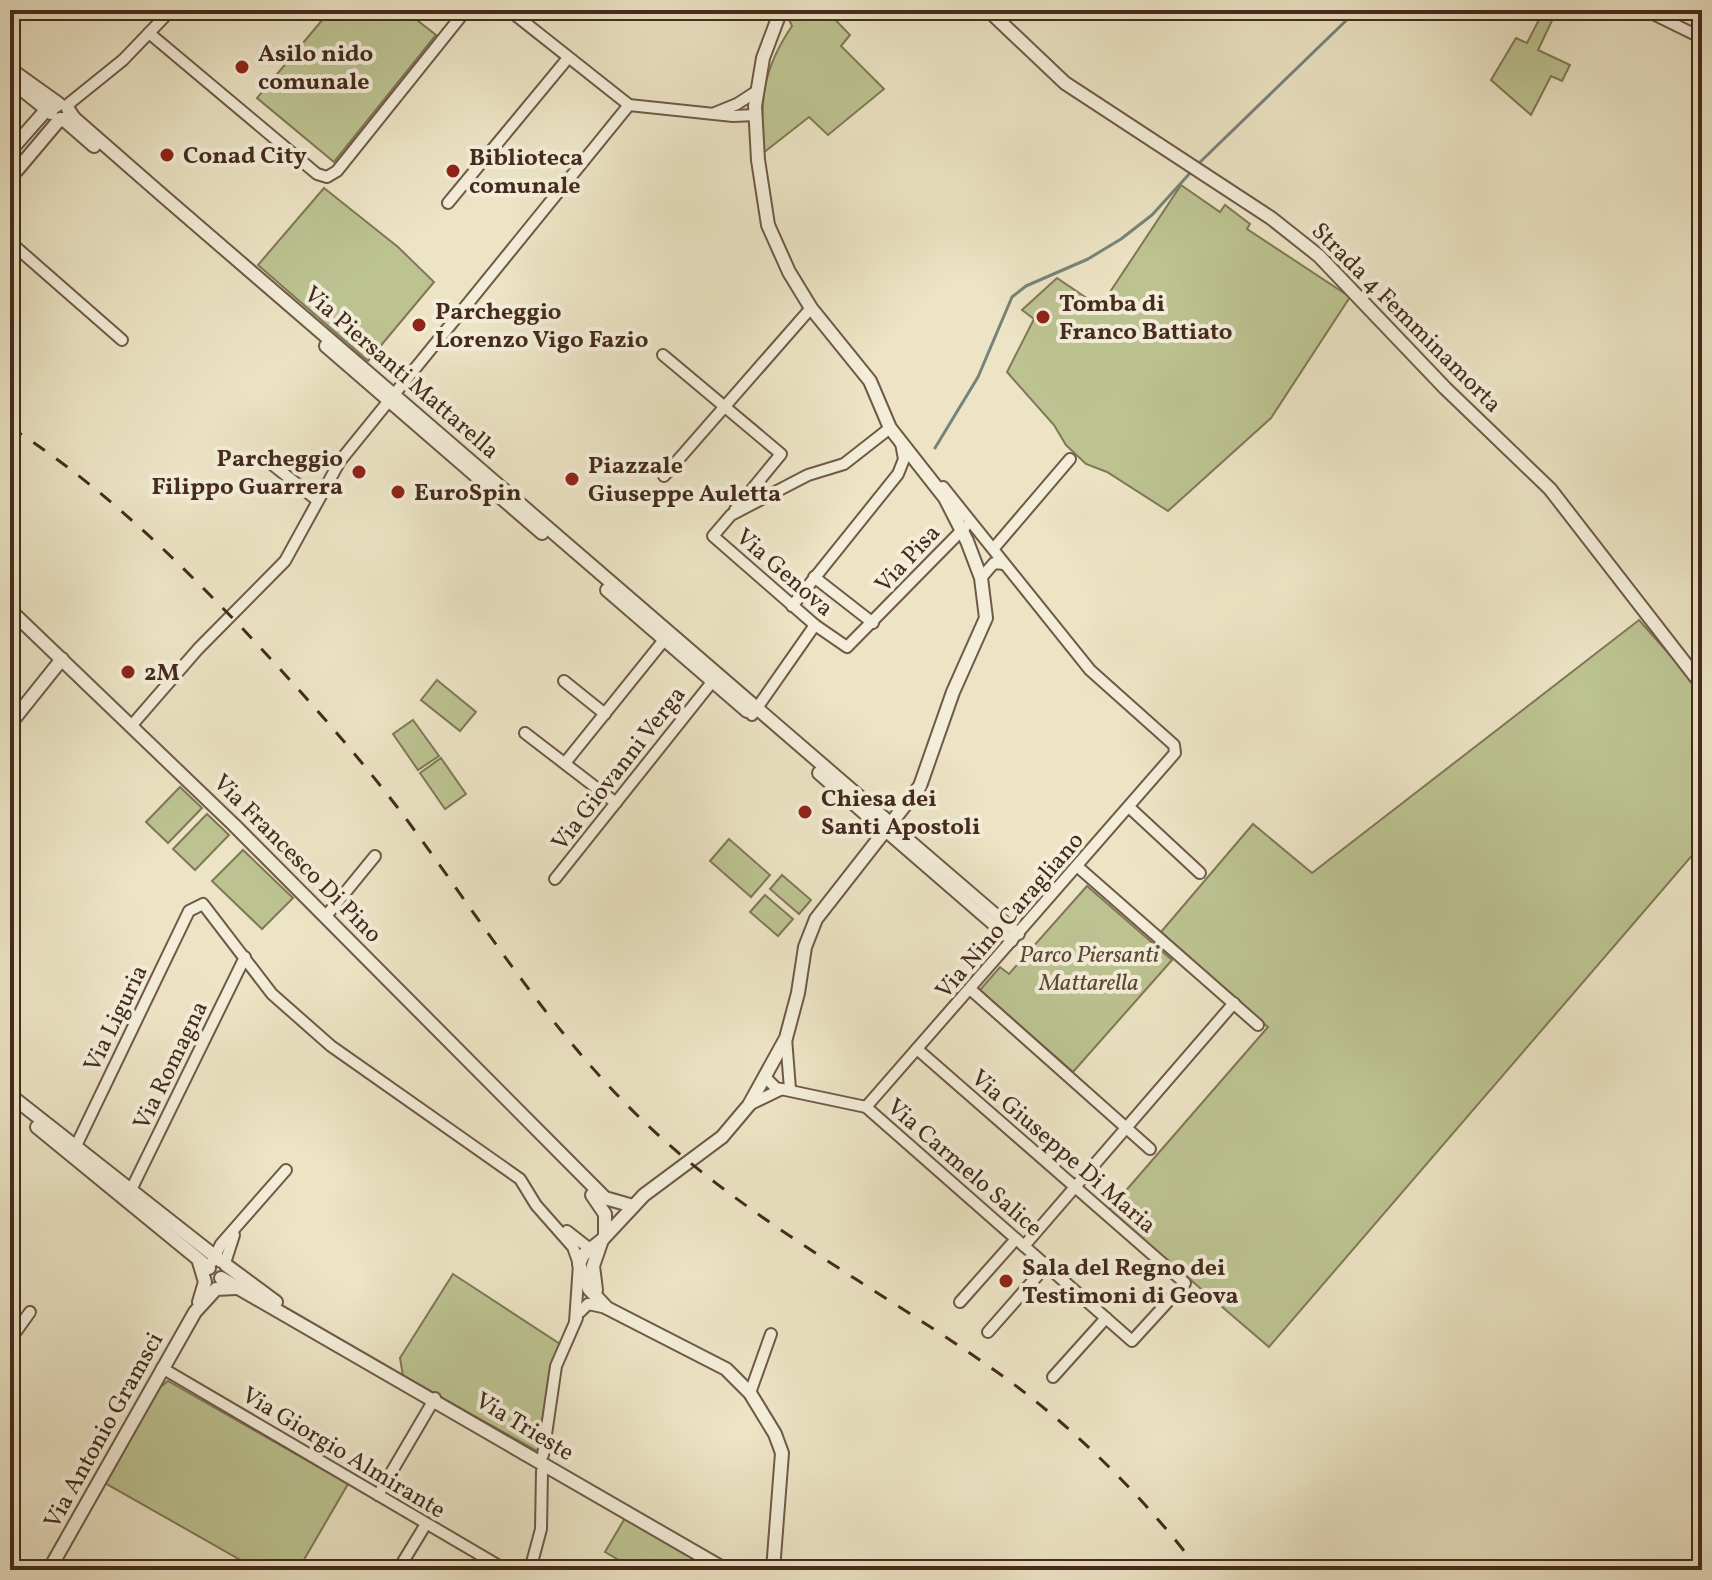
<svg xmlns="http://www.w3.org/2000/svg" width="1712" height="1580" viewBox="0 0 1712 1580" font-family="Vollkorn,serif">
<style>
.green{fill:#bcc391;stroke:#807757;stroke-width:2}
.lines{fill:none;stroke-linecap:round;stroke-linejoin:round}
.stream{stroke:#778379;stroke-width:3}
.minor-casing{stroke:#6f5947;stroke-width:14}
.tertiary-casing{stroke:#6f5947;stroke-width:16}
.minor{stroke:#f3edd9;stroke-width:10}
.tertiary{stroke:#f3edd9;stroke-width:12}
.rail{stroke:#452b1d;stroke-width:3;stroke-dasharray:14 14;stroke-linecap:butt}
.poi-dot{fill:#8f2418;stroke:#f3edd9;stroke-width:3}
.labels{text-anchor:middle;stroke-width:8;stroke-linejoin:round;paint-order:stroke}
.poi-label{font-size:24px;font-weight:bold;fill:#452b1d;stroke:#f3edd9;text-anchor:start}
.street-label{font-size:24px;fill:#452b1d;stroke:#f3edd9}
.park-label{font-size:24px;font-style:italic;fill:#5d4934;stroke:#f3edd9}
</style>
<rect width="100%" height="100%" fill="#ece4c5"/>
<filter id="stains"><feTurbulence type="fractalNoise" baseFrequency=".0025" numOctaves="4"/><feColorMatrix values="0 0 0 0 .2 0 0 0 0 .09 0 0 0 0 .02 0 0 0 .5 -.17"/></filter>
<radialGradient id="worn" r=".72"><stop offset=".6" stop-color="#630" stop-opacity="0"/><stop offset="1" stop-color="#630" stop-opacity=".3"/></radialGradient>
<g class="green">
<polygon points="313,10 404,10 436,35 334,162 257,98 323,19"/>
<path d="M789 10H826L850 35 841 46 884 89 828 135 809 117 763 153C760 101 762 70 792 26L787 15Z"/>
<polygon points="1544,10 1557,10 1538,50 1570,65 1562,81 1551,76 1531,115 1491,80 1516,38 1527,43"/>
<polygon points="1181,185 1220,212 1225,205 1250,224 1247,229 1350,297 1271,418 1168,511 1107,472 1086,464 1066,445 1054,425 1007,372 1034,319 1022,310 1057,278 1100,307"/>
<polygon points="324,188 398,247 434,282 368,361 258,265"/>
<polygon points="1639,620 1702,691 1702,844 1269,1347 1109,1210 1268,1027 1161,932 1253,824 1312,873"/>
<polygon points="437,680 476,712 460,731 421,700"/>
<polygon points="413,720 439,756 418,770 393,734"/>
<polygon points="441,758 466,794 445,809 420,773"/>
<polygon points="180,787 202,808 168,843 146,822"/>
<polygon points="207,814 229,835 195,870 173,849"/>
<polygon points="729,839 770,875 751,897 710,861"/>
<polygon points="243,850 293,898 262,929 212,881"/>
<polygon points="782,875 811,900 799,914 770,889"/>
<polygon points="1087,886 1172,960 1073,1072 980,990 1000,967 1009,974"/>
<polygon points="765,895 793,919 778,936 750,912"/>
<polygon points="453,1274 560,1344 548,1382 539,1452 403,1376 400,1358"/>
<polygon points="168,1381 348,1484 298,1570 258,1570 105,1483 159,1388"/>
<polygon points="625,1518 715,1570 636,1570 605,1552"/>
</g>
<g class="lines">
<g class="stream">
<polyline points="1197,165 1357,10"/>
<polyline points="935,448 978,377 1012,297 1026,286 1088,259 1121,239 1152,215 1191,172"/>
</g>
<defs>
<g id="minor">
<polyline points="509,10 629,105 733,116 756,115"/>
<polyline points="1645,10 1702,38"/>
<polyline points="149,33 317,174 327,177 337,171 466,10"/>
<polyline points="66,106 123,60 171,10"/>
<polyline points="715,113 737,104 757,91"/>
<polyline points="448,203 568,58"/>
<polyline points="10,242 122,340"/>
<polyline points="663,355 781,454 735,510"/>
<polyline points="890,428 844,464 808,475 731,515 713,536 815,625 847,647 965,527"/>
<polyline points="273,465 317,500"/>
<polyline points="664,476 811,308"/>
<polyline points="994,548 1070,459"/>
<polyline points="814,577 873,623"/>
<polyline points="981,578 994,563 1004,564"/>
<polyline points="792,606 898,474 904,459 901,443"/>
<polyline points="564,681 605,714"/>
<polyline points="752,715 815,625"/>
<polyline points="132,725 198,649 285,561 340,461 629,105"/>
<polyline points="525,733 616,803"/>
<polyline points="565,763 664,640 672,639"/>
<polyline points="1130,808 1200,873"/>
<polyline points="891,824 1019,934"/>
<polyline points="885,831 1012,941"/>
<polyline points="1078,867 1258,1025"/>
<polyline points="555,879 716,677"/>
<polyline points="326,916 375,856"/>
<polyline points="970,989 1150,1149"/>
<polyline points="786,1038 790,1089"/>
<polyline points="766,1078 776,1088 866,1107 1132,1341 1185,1283 917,1049"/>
<polyline points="751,1104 782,1089"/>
<polyline points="866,1107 1175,753 1174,745 1090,670 943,487"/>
<polyline points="74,1150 189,911 203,904 272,994 331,1046 520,1179 536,1205 573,1247 579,1264 575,1322"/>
<polyline points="128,1196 245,957"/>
<polyline points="567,1231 595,1253"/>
<polyline points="1024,1246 1234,1003"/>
<polyline points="212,1262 221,1244 286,1170"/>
<polyline points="225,1263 234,1235"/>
<polyline points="960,1302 1016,1239"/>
<polyline points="580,1312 588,1304 607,1308"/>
<polyline points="988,1332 1046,1266"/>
<polyline points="10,1340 30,1312"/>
<polyline points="162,1368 506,1570"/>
<polyline points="1053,1377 1106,1318"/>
<polyline points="750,1393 771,1334"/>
<polyline points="543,1455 556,1366 577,1318"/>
<polyline points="378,1495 435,1398"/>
<polyline points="149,1570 165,1570"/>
<polyline points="398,1570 426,1524"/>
<polyline points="530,1570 541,1529 542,1471"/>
</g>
<g id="tertiary">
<polyline points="988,10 1065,83 1271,218 1319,256 1445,388 1550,489 1702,685"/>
<polyline points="10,69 59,104"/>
<polyline points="10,80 51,113"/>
<polyline points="68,109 74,118 162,195 891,824"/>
<polyline points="63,119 94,146"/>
<polyline points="10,151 47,109 56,106"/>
<polyline points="10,173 17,170 60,119"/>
<polyline points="326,346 542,533"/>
<polyline points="607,590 747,711"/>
<polyline points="10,610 234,825 605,1198 633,1206"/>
<polyline points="10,724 62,659"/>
<polyline points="819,773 885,831"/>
<polyline points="10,1095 221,1261"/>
<polyline points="37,1127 209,1268"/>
<polyline points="592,1195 605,1214 605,1236"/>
<polyline points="226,1265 276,1302"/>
<polyline points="221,1278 726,1570"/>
<polyline points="596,1290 593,1266 602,1240"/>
<polyline points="199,1302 205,1282 199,1262"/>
<polyline points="49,1570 195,1312 216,1289 236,1288"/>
<polyline points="773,1570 782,1453 775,1434 750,1393 726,1369 607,1308 589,1289 579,1264 583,1255 602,1240 644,1195 722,1137 749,1105 786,1038 798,993 805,947 816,919 920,786 953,692 986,618 981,578 967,541 945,498 890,428 870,381 811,308 789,272 768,225 758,160 755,106 763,58 781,10"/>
</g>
</defs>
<use href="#minor" class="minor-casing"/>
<use href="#tertiary" class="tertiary-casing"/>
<use href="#minor" class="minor"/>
<use href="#tertiary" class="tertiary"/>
<path class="rail" d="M10 427C98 483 171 554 243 629 298 688 352 748 401 812 478 915 545 1025 637 1115 743 1219 877 1287 997 1372 1074 1427 1142 1495 1199 1570"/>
</g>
<g class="poi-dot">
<circle cx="242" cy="67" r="8"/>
<circle cx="167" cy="155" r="8"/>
<circle cx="453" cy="171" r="8"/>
<circle cx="1043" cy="317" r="8"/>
<circle cx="419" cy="325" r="8"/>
<circle cx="359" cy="472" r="8"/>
<circle cx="572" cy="479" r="8"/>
<circle cx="398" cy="492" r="8"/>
<circle cx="128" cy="672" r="8"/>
<circle cx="805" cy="812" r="8"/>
<circle cx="1006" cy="1281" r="8"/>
</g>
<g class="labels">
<g class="poi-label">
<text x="258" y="61">Asilo nido<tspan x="258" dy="28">comunale</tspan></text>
<text x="183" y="163">Conad City</text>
<text x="469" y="165">Biblioteca<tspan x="469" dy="28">comunale</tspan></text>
<text x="1059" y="311">Tomba di<tspan x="1059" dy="28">Franco Battiato</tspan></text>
<text x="435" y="319">Parcheggio<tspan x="435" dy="28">Lorenzo Vigo Fazio</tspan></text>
<text x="343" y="466" text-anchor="end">Parcheggio<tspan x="343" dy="28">Filippo Guarrera</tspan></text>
<text x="588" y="473">Piazzale<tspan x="588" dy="28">Giuseppe Auletta</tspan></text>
<text x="414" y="500">EuroSpin</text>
<text x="144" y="680">2M</text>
<text x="821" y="806">Chiesa dei<tspan x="821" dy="28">Santi Apostoli</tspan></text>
<text x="1022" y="1275">Sala del Regno dei<tspan x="1022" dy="28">Testimoni di Geova</tspan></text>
</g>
<g class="street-label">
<text transform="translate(1407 317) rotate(45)" y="8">Strada 4 Femminamorta</text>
<text transform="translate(402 372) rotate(41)" y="8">Via Piersanti Mattarella</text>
<text transform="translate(907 558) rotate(-47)" y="8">Via Pisa</text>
<text transform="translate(785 572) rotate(41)" y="8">Via Genova</text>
<text transform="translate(618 768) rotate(-52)" y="8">Via Giovanni Verga</text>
<text transform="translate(298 858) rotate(45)" y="8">Via Francesco Di Pino</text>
<text transform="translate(1009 915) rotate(-49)" y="8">Via Nino Caragliano</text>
<text transform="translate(115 1018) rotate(-64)" y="8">Via Liguria</text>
<text transform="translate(170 1065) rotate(-64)" y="8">Via Romagna</text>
<text transform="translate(1064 1151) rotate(41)" y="8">Via Giuseppe Di Maria</text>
<text transform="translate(965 1167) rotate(41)" y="8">Via Carmelo Salice</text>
<text transform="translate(525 1426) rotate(31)" y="8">Via Trieste</text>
<text transform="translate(103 1430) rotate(-61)" y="8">Via Antonio Gramsci</text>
<text transform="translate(344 1452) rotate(31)" y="8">Via Giorgio Almirante</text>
</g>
<g class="park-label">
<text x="1089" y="962">Parco Piersanti<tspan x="1089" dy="28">Mattarella</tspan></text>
</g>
</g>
<rect width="1712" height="1580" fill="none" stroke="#ece4c5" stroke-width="40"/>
<rect x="12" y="12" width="1688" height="1556" fill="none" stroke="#452b1d" stroke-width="4"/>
<rect x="20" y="20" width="1672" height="1540" fill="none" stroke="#452b1d" stroke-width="2"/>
<rect width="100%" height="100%" filter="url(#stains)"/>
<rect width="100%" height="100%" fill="url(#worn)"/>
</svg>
